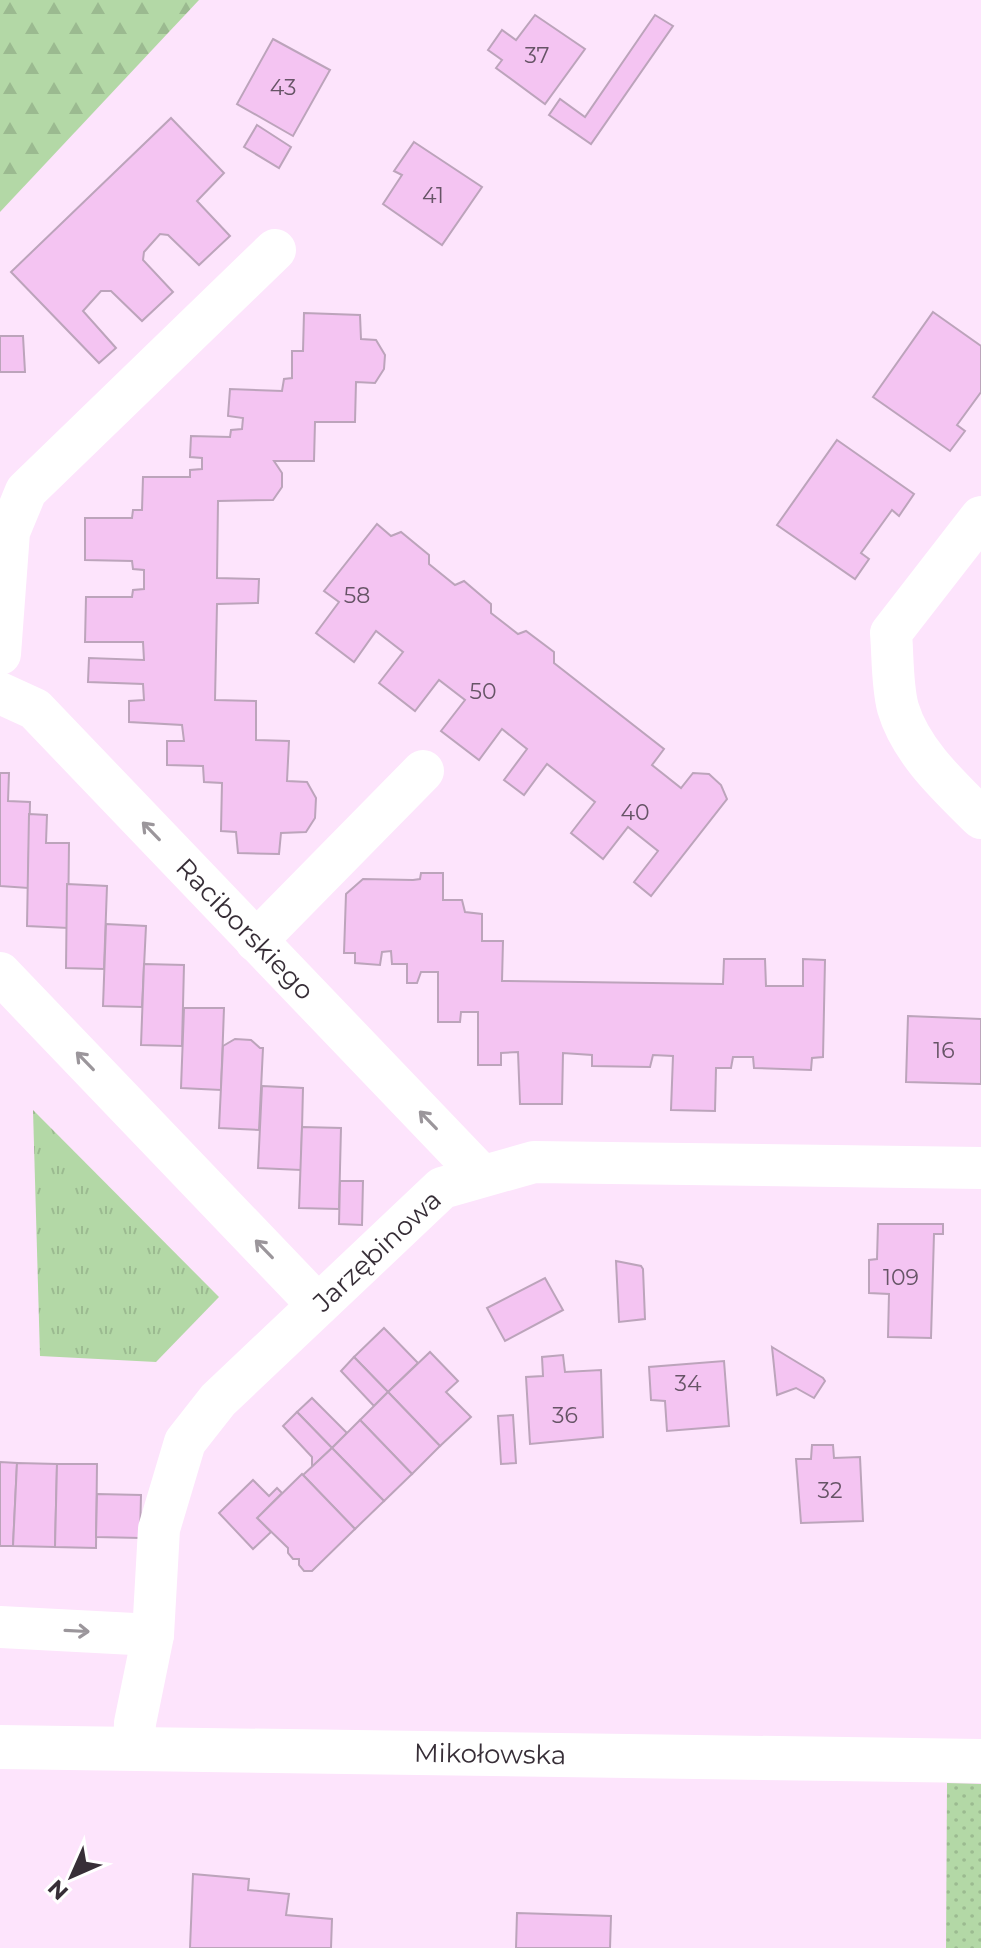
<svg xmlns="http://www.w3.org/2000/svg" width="981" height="1948" viewBox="0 0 981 1948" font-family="Montserrat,sans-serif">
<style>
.grass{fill:url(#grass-dots)}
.forest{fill:url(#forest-firs)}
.park{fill:url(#park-tufts)}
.building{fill:#f4c4f2;stroke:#bca4bb;stroke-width:2}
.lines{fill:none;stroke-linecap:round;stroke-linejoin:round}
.minor{stroke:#fff;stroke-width:42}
.tertiary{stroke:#fff;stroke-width:44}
.oneway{stroke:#9b969b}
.labels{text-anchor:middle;stroke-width:8;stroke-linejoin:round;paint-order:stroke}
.number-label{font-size:22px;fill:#665466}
.street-label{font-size:26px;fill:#372e37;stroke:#fff}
</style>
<defs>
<pattern id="grass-dots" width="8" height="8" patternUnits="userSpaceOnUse" patternTransform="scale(2)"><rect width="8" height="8" fill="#b3d8a6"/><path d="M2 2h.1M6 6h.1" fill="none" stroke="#9bba90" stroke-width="1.8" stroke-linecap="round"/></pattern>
<pattern id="forest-firs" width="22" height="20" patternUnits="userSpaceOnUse" patternTransform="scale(2)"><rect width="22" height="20" fill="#b3d8a6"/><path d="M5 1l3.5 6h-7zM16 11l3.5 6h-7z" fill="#9bba90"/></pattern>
<pattern id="park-tufts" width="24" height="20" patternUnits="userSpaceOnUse" patternTransform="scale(2)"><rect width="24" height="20" fill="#b3d8a6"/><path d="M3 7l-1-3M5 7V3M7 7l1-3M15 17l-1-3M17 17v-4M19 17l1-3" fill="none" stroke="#9bba90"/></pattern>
</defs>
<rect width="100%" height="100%" fill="#fde4fc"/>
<polygon class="grass" points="947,1783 981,1784 981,1948 946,1948"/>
<polygon class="forest" points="0,0 199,0 0,212"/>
<polygon class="park" points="33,1110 219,1297 156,1362 40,1356"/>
<g class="building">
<polygon points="535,15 585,49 545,104 496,68 502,60 488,50 502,30 516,40"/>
<polygon points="655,15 673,26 591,144 549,115 560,99 585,117"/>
<polygon points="273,39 330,70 293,136 237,104"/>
<polygon points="171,118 224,173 197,201 230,236 199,265 168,235 160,234 144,252 143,260 173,292 142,321 111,291 101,291 83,311 116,348 99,363 11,272"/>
<polygon points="257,125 291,147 279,168 244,147"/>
<polygon points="414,142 482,187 442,245 383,204 402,175 394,171"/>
<polygon points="933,312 981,346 981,392 957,425 965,431 950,451 873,397"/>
<polygon points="304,313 360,315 361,339 376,340 385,355 384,369 375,383 356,382 355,422 315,422 314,461 274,461 282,473 282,487 273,500 218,501 217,578 259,579 258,603 217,604 215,700 256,701 256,740 289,741 287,781 307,782 316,798 315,818 306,832 281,833 279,854 238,853 236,832 221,831 222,783 204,782 203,766 167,765 167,741 184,741 182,725 129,722 129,701 144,700 143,684 88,682 89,658 144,660 143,642 85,642 86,597 132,597 133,590 144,589 144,570 133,569 132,561 85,560 85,518 132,518 133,510 142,510 143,477 190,477 190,470 202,469 202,458 190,457 191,436 230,437 231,430 242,429 243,418 228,416 230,389 282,391 284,379 292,378 292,351 303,351"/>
<polygon points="0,336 23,336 25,372 0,372"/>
<polygon points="837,440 914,494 899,516 892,510 861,553 869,559 855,579 777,525"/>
<polygon points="377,524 391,536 401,532 429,555 429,564 455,585 464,581 491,604 491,613 518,634 526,631 554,652 554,663 664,749 652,765 681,788 693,773 709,774 721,785 727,799 651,896 634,882 658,851 628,827 603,859 571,833 595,802 547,764 524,795 504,780 527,749 502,729 479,760 441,731 465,700 439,680 415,711 379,683 403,652 376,631 354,662 316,633 339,602 324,591"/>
<polygon points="0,773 9,773 8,801 30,802 28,888 0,886"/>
<polygon points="29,814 47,815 46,843 69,843 68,928 27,926"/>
<polygon points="421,873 443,873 443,900 462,900 465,912 482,914 482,941 503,941 502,981 723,984 724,959 765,959 766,986 803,986 803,959 825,960 823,1057 812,1058 811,1070 754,1068 753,1057 733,1057 731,1068 716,1068 715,1111 671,1110 673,1056 653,1055 650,1067 592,1066 592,1055 563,1053 562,1104 520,1104 518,1052 501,1053 501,1065 478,1065 478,1012 461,1012 460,1022 438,1022 438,972 421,972 417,983 407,983 407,964 392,964 391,951 382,952 380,965 355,963 355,953 344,953 346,894 363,879 413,880 420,879"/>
<polygon points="67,884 107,886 104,969 66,968"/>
<polygon points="106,924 146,926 142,1007 103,1006"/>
<polygon points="144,964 184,965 182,1046 141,1045"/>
<polygon points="184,1008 224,1008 221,1090 181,1088"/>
<polygon points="908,1016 981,1019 981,1084 906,1082"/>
<polygon points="235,1039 251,1040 260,1048 263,1048 259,1130 219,1128 223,1046"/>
<polygon points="262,1086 303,1088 301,1170 258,1168"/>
<polygon points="302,1127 341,1128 339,1209 299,1208"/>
<polygon points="340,1181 363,1181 362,1225 339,1224"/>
<polygon points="878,1224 943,1224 943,1234 934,1234 931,1338 888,1337 889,1294 869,1293 869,1260 877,1259"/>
<polygon points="616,1261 641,1266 643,1269 645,1319 619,1322"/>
<polygon points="545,1278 563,1310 505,1341 487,1308"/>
<polygon points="384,1328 418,1363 388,1392 354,1357"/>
<polygon points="772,1347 823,1378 825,1381 814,1398 796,1388 777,1395"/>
<polygon points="430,1352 458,1381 446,1392 471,1417 440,1446 388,1392"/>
<polygon points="563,1355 565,1372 601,1370 603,1437 530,1444 526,1377 543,1376 542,1357"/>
<polygon points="354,1357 388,1392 374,1406 341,1371"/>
<polygon points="724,1361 729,1426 667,1431 665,1401 651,1400 649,1367"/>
<polygon points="388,1392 440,1446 412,1474 360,1420"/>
<polygon points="312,1398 347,1433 332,1448 297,1412"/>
<polygon points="297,1412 332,1448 312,1467 312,1457 283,1426"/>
<polygon points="513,1415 516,1463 501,1464 498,1416"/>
<polygon points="360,1420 412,1474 384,1501 332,1448"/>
<polygon points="812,1445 833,1445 834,1458 860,1457 863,1521 801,1523 796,1459 811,1459"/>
<polygon points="332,1448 384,1501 355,1529 303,1475"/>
<polygon points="0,1462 17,1463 13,1546 0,1546"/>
<polygon points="17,1463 57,1464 55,1547 13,1546"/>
<polygon points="57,1464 97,1464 96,1548 55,1547"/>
<polygon points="302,1474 355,1529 312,1571 304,1571 299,1565 299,1559 293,1559 288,1553 288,1548 257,1518"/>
<polygon points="253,1480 269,1496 277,1488 282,1493 257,1518 271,1532 253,1549 219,1513"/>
<polygon points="97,1494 141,1495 140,1538 96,1537"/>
<polygon points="193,1874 249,1879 248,1890 289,1894 286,1915 332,1919 331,1948 190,1948"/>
<polygon points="517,1913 611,1916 610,1948 516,1948"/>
</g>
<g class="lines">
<g class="minor">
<path d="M981 517 891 633C893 657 892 686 898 708 911 752 950 787 981 818"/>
<polyline points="0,654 9,532 26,491 275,250"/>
<polyline points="0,693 35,709 482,1176"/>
<polyline points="256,941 423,771"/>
<polyline points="0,973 318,1305"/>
<polyline points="0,1627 153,1635"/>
<polyline points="134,1749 135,1723 153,1635 159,1529 185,1442 218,1400 442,1188 534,1162 981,1168"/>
</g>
<polyline class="tertiary" points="0,1747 981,1761"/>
</g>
<defs><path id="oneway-shaft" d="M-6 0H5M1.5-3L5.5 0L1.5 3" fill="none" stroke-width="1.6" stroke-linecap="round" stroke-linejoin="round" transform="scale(2)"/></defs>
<g class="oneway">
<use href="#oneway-shaft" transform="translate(151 831) rotate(-134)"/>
<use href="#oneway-shaft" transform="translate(85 1061) rotate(-134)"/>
<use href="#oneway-shaft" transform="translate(428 1120) rotate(-134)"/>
<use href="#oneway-shaft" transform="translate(264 1249) rotate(-134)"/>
<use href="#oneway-shaft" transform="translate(77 1631) rotate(3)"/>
</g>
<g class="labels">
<g class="number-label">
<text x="537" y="63">37</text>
<text x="283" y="95">43</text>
<text x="433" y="203">41</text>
<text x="357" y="603">58</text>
<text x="483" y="699">50</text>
<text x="635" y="820">40</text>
<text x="944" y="1058">16</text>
<text x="901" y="1285">109</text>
<text x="688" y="1391">34</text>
<text x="565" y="1423">36</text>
<text x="830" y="1498">32</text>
</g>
<g class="street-label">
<text transform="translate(245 929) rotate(46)" y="9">Raciborskiego</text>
<text transform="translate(377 1251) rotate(-43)" y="9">Jarzębinowa</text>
<text transform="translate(490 1754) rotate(1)" y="9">Mikołowska</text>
</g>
</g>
<g transform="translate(72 1876) rotate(225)" stroke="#ffffff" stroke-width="6" paint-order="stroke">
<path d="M0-6L14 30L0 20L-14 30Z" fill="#372e37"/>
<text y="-12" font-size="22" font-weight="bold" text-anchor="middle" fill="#372e37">N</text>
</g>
</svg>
